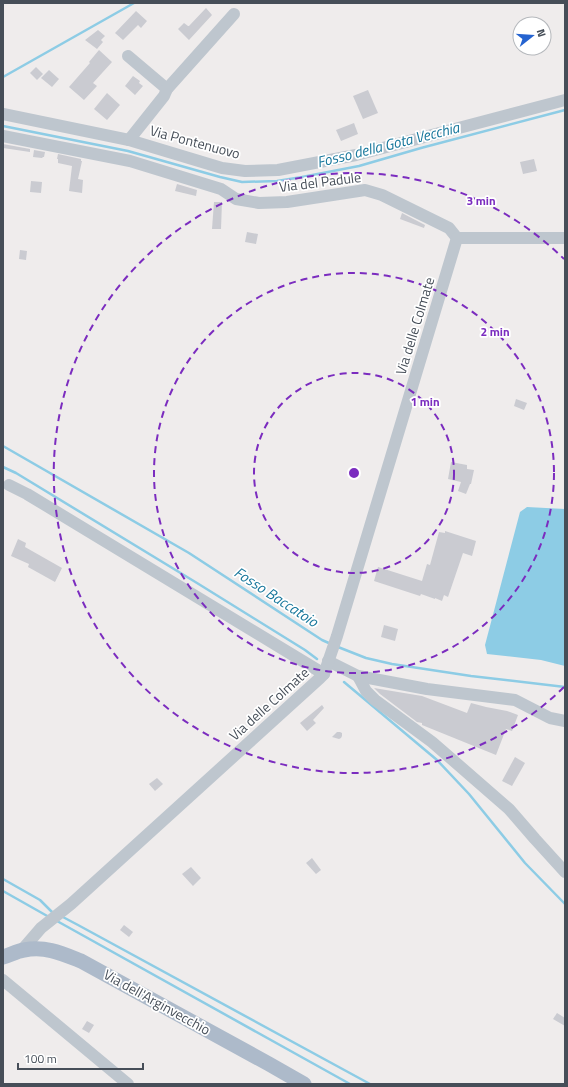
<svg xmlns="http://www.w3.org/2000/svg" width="568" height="1087" viewBox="0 0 568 1087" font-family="'Titillium Web',sans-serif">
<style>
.water{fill:#8dcce5}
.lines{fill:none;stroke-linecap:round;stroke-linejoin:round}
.stream{stroke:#8dcce5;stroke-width:2.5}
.building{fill:#cacbd1}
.minor{stroke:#bec6ce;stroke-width:12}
.major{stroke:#adbaca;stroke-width:15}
.ring{fill:none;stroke:#7b2cbf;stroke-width:2;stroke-dasharray:7 5}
.labels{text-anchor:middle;stroke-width:3.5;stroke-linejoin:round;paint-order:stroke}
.street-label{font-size:14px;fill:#464e58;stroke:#fff}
.water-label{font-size:15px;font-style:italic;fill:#16769b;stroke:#fff}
.centre{fill:#7b2cbf;stroke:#fff;stroke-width:2}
.ring-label{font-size:12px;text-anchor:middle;font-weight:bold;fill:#7b2cbf;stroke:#fff;stroke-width:3.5;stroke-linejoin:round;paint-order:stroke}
</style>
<rect width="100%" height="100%" fill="#efecec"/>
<polygon class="water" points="527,507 565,509 565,666 541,660 487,654 485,645 520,512"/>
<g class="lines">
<g class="stream">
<polyline points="3,77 134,3"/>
<polyline points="3,126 128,151 220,177 242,182 277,181 302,177 359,166 421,148 565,110"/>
<polyline points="3,446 189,553 322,640 331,644"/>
<polyline points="3,467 16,473 197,583 305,650 317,659"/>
<polyline points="338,647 366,658 392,664 471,676 565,687"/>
<polyline points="344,682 437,760 469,794 525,863 565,904"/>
<polyline points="3,879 40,900 52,912 55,913"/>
<polyline points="3,891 49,917"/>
<polyline points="61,916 78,925 370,1084"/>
<polyline points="57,921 350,1084"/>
</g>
</g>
<g class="building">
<polygon points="206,8 212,15 189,40 178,29 184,23 188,26 189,26"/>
<polygon points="136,11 147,21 141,28 138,25 123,40 115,33"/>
<polygon points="98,30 105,36 101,40 103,42 97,49 85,40"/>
<polygon points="99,50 112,62 93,83 97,86 84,100 69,87 90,63 89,62"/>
<polygon points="36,67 43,74 37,80 30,73"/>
<polygon points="49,70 59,79 52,87 41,78"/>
<polygon points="133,76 140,81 139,83 143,86 135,95 125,86"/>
<polygon points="368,90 378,113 363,119 353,96"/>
<polygon points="107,93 120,105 107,120 94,109"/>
<polygon points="354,123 358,134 341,141 336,130"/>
<polygon points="3,144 30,149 30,152 3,148"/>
<polygon points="34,150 45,152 44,157 43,157 42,158 33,157"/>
<polygon points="58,154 81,159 81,161 82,161 78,179 83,180 82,193 69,191 72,166 58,163 58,159 57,159"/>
<polygon points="534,159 537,171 523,174 520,162"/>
<polygon points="31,181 42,182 41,193 30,192"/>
<polygon points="177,184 197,190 196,196 175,191"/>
<polygon points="214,202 222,202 221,229 212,229"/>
<polygon points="402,213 425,225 424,228 400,219"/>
<polygon points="247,232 258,234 256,244 245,242"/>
<polygon points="20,250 27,251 26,260 19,259"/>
<polygon points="516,399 527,403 524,410 514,406"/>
<polygon points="451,462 467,465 467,469 474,470 471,484 470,484 466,494 458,491 461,482 448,479"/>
<polygon points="445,531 476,541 472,556 463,553 448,597 444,595 442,601 435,598 435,599 421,594 420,596 374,581 378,567 422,581 427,564 430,565 439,532 445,533"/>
<polygon points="18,539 26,543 25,547 62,568 55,582 28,567 29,564 11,556"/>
<polygon points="384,625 398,629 395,641 381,637"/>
<polygon points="374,688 422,696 467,713 471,703 486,707 507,711 518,715 512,731 506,729 496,755 422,725 422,723 417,722 380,694"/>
<polygon points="322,705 324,708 313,720 316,723 307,731 300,723"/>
<polygon points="337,732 340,732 342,733 342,736 341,738 339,739 332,737"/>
<polygon points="515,757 525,763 512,786 502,781"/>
<polygon points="157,778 163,784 155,791 149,784"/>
<polygon points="312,858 321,870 316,874 306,863"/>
<polygon points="191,867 201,878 193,886 182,874"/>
<polygon points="124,925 133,932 129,937 120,930"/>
<polygon points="557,1013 565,1018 565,1026 553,1019"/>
<polygon points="87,1021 94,1025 89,1033 82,1029"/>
</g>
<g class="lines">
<g class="minor">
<polyline points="128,56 167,89"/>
<polyline points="3,114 129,140 222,168 245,171 278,170 356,155 565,100"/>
<polyline points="3,136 130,161 221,189 236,199 259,203 287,202 365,190 382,195 449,228 457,238"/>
<polyline points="129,140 164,96 167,89 234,14"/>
<polyline points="457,238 565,238"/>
<polyline points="9,485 27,494 324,674"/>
<polyline points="328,661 358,676 427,689 515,700 550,718 565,721"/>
<polyline points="358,676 366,691 375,700 432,742 509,809 535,839 565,872"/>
<polyline points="22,950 41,928 71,904 320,678 324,674 337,636 457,238"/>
<polyline points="3,980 128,1084"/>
</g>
<path class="major" d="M3 957C10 955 17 951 24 950 46 946 61 953 81 961L269 1064 304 1084"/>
</g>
<g class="ring">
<circle cx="354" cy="473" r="100"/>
<circle cx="354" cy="473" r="200"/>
<path d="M564 687A300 300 0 1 1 564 259"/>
</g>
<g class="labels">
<g class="street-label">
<text transform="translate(195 142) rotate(15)" y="5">Via Pontenuovo</text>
<text transform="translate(320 182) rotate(-7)" y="5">Via del Padule</text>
<text transform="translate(415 326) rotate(-73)" y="5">Via delle Colmate</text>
<text transform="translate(269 704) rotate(-42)" y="5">Via delle Colmate</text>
<text transform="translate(157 1002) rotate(29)" y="5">Via dell'Arginvecchio</text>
</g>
<g class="water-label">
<text transform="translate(388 145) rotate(-14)" y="5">Fosso della Gota Vecchia</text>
<text transform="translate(276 597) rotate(33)" y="5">Fosso Baccatoio</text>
</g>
</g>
<circle cx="354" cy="473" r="6" class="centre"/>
<g class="ring-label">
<text x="481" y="205">3 min</text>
<text x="495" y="336">2 min</text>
<text x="425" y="406">1 min</text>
</g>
<rect width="568" height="1087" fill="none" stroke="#464e58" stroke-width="8"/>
<g transform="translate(532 36) rotate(73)"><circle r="19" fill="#ffffff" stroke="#b5b8bc"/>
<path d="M0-3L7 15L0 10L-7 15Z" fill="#2563d0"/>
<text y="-6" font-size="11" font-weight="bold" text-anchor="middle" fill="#464e58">N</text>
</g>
<path d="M18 1063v6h125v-6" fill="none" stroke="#464e58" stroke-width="2"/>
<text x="24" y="1063" font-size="12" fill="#464e58" stroke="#ffffff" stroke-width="3" paint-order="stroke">100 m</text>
</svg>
